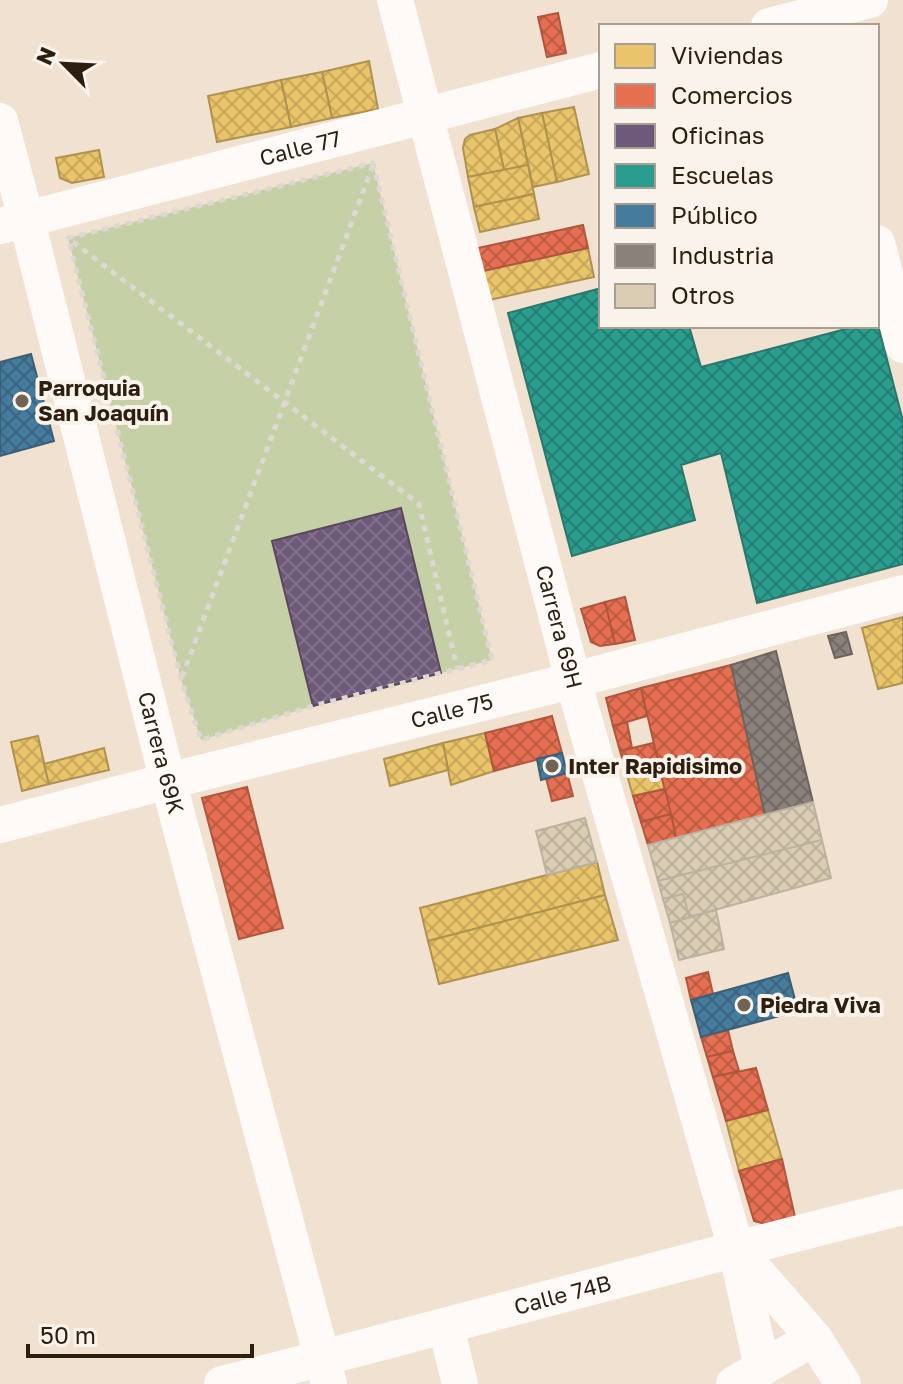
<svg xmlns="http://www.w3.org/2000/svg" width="903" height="1384" viewBox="0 0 903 1384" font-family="'Golos Text',sans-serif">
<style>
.park{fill:#c6d0a6}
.homes{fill:url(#homes-cross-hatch);stroke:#b0924f;stroke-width:2}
.shops{fill:url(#shops-cross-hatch);stroke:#af573e;stroke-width:2}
.offices{fill:url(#offices-cross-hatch);stroke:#5a485a;stroke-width:2}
.schools{fill:url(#schools-cross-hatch);stroke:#2b7769;stroke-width:2}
.public{fill:url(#public-cross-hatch);stroke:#3e5f73;stroke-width:2}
.industry{fill:url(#industry-cross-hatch);stroke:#6e645c;stroke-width:2}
.building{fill:url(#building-cross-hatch);stroke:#bcb2a1;stroke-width:2}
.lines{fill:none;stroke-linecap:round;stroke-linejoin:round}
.path{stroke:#ddd8d2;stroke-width:5;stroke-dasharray:6 6;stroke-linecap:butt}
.minor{stroke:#fdfaf8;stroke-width:36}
.poi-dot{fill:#716353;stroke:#faf3eb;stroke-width:3}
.labels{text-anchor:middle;stroke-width:8;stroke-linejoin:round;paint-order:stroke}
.street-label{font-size:22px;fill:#2c1f10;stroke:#faf3eb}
.poi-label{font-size:22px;font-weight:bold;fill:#2c1f10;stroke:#faf3eb;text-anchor:start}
</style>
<defs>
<pattern id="homes-cross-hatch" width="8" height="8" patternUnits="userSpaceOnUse" patternTransform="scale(2)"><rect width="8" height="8" fill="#e9c46a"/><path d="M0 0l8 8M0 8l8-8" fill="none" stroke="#c8a85b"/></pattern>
<pattern id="shops-cross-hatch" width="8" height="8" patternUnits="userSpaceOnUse" patternTransform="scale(2)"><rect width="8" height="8" fill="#e76f51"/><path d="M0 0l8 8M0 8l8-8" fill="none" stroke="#bb5b42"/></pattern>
<pattern id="offices-cross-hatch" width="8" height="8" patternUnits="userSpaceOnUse" patternTransform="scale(2)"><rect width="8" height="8" fill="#6d597a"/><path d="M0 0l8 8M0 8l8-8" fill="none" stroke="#827289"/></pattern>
<pattern id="schools-cross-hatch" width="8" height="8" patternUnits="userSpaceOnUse" patternTransform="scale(2)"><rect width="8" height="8" fill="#2a9d8f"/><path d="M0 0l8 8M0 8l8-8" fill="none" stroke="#247f73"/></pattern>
<pattern id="public-cross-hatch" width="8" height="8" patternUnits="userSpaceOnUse" patternTransform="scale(2)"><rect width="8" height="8" fill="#457b9d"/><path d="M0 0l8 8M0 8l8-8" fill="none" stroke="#3a647f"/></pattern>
<pattern id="industry-cross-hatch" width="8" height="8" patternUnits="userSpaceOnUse" patternTransform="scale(2)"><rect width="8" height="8" fill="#8a817c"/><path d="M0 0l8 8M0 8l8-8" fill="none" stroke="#716964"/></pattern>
<pattern id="building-cross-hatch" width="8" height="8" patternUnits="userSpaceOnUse" patternTransform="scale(2)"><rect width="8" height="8" fill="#dacdb4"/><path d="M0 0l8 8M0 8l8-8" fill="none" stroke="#bbb09a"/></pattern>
</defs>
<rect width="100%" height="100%" fill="#f1e1d0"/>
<polygon class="park" points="373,163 492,660 441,673 401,509 272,542 313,706 201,740 181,679 68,238"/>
<g class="homes">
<polygon points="369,61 378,109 332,118 322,72"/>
<polygon points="322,72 332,118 291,127 281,80"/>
<polygon points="281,80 291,127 217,142 208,96"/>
<polygon points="574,107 589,174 557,182 542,113"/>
<polygon points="542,113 557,182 533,187 518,118"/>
<polygon points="518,118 528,165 504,170 495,129"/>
<polygon points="495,129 504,170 468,177 463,148 465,139 470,135"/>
<polygon points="99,150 104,177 72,183 60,178 56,158"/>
<polygon points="528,165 534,194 474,207 468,177"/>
<polygon points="534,194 539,219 480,232 474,207"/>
<polygon points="588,248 594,277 489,300 483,271"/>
<polygon points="903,617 903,683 878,689 862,628"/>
<polygon points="485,733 494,771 451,785 443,743"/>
<polygon points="38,736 49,784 22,791 11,742"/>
<polygon points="443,743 448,770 390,786 384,759"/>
<polygon points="104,748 109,770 49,784 44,764"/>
<polygon points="658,760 665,789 633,796 625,768"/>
<polygon points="597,862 605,895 428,941 420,908"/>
<polygon points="605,895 618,940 439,984 428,941"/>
<polygon points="768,1110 782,1159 739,1171 726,1121"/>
</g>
<g class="shops">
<polygon points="558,13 566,53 547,57 538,17"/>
<polygon points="583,225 588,248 483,271 478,248"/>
<polygon points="625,597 635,640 615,644 605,602"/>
<polygon points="605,602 615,644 600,646 591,642 581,609"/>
<polygon points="731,665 765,815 676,838 641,688"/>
<polygon points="641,688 647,716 613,726 606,698"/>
<polygon points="552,716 562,753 494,771 485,733"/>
<polygon points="627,722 632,748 620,751 613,726"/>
<polygon points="653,743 658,760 625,768 620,751"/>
<polygon points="567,773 573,796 552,801 546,778"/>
<polygon points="247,787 283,928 239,939 202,798"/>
<polygon points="665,789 671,814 641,822 633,796"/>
<polygon points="671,814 676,838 648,845 641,822"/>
<polygon points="708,972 713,994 691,1000 686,978"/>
<polygon points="728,1030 733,1051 707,1057 701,1037"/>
<polygon points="733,1051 739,1071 713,1077 707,1057"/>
<polygon points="756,1068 768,1110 726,1121 713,1077"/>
<polygon points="782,1159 795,1217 765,1224 754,1221 739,1171"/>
</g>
<polygon class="offices" points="401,508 441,673 313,706 272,541"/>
<polygon class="schools" points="601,288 601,326 689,326 701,367 857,326 877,326 877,321 903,421 903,564 757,603 721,453 681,465 695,520 572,556 508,313"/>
<g class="public">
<polygon points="31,354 54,441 0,456 0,362"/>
<polygon points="562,753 567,773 541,780 537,759"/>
<polygon points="788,973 798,1011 701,1037 691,1000"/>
</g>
<g class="industry">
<polygon points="846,632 852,654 835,658 828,636"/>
<polygon points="776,651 813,802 765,815 731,665"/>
</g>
<g class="building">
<polygon points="813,802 822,840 658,881 648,845"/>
<polygon points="585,818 597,862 547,875 536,831"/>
<polygon points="822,840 831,878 689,917 683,894 663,899 658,881"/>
<polygon points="683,894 689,917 670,923 663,899"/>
<polygon points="716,910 724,949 679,960 670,923"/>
</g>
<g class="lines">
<g class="path">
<polygon points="373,163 492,660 313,706 201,740 181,679 68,238"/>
<polyline points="73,242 419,504 457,668"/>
<polyline points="182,677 373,165"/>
</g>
<g class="minor">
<path id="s1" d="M395 0 576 691 736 1248 762 1368"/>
<polyline points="769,26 870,0"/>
<path id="s2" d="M0 121 31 237 161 754 329 1384"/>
<path id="s3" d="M0 226 601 70"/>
<polyline points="877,243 903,345"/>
<path id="s4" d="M0 825 168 781 555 685 903 593"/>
<polyline points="738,1251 814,1338 843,1384"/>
<polyline points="446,1327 460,1384"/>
<path id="s5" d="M222 1384C449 1326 675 1263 903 1207"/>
<polyline points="734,1384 814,1338"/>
</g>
</g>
<g class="poi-dot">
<circle cx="22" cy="401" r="8"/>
<circle cx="552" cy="766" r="8"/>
<circle cx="744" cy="1005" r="8"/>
</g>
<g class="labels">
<g class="street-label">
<text dy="8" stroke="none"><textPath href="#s3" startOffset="310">Calle 77</textPath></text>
<text dy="8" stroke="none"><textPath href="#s1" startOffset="648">Carrera 69H</textPath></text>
<text dy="8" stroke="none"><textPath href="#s4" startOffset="466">Calle 75</textPath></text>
<text dy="8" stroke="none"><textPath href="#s2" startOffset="652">Carrera 69K</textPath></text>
<text dy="8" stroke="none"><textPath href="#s5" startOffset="352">Calle 74B</textPath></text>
</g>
<g class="poi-label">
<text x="38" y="396">Parroquia<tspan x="38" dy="25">San Joaquín</tspan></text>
<text x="568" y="774">Inter Rapidisimo</text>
<text x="760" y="1013">Piedra Viva</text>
</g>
</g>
<rect x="599" y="24" width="280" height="304" fill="#faf3eb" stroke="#a89e93" stroke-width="2"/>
<rect x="615" y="44" width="40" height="24" fill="#e9c46a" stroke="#a89e93" stroke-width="2"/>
<text x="671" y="64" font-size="24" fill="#2c1f10">Viviendas</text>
<rect x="615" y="84" width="40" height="24" fill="#e76f51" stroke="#a89e93" stroke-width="2"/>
<text x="671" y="104" font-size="24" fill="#2c1f10">Comercios</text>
<rect x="615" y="124" width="40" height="24" fill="#6d597a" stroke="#a89e93" stroke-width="2"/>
<text x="671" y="144" font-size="24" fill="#2c1f10">Oficinas</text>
<rect x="615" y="164" width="40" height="24" fill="#2a9d8f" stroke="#a89e93" stroke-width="2"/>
<text x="671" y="184" font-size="24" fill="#2c1f10">Escuelas</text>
<rect x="615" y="204" width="40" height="24" fill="#457b9d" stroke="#a89e93" stroke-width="2"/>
<text x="671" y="224" font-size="24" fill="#2c1f10">Público</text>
<rect x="615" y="244" width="40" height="24" fill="#8a817c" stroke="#a89e93" stroke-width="2"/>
<text x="671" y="264" font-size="24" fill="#2c1f10">Industria</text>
<rect x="615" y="284" width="40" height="24" fill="#dacdb4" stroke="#a89e93" stroke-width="2"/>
<text x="671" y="304" font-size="24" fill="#2c1f10">Otros</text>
<g transform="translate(64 64) rotate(294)" stroke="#faf3eb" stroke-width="6" paint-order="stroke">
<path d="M0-6L14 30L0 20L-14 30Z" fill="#2c1f10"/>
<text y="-12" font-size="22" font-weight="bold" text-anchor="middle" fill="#2c1f10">N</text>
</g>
<path d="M28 1344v12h224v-12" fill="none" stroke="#2c1f10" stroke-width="4"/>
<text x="40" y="1344" font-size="24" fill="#2c1f10" stroke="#faf3eb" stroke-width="6" paint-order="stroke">50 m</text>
</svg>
